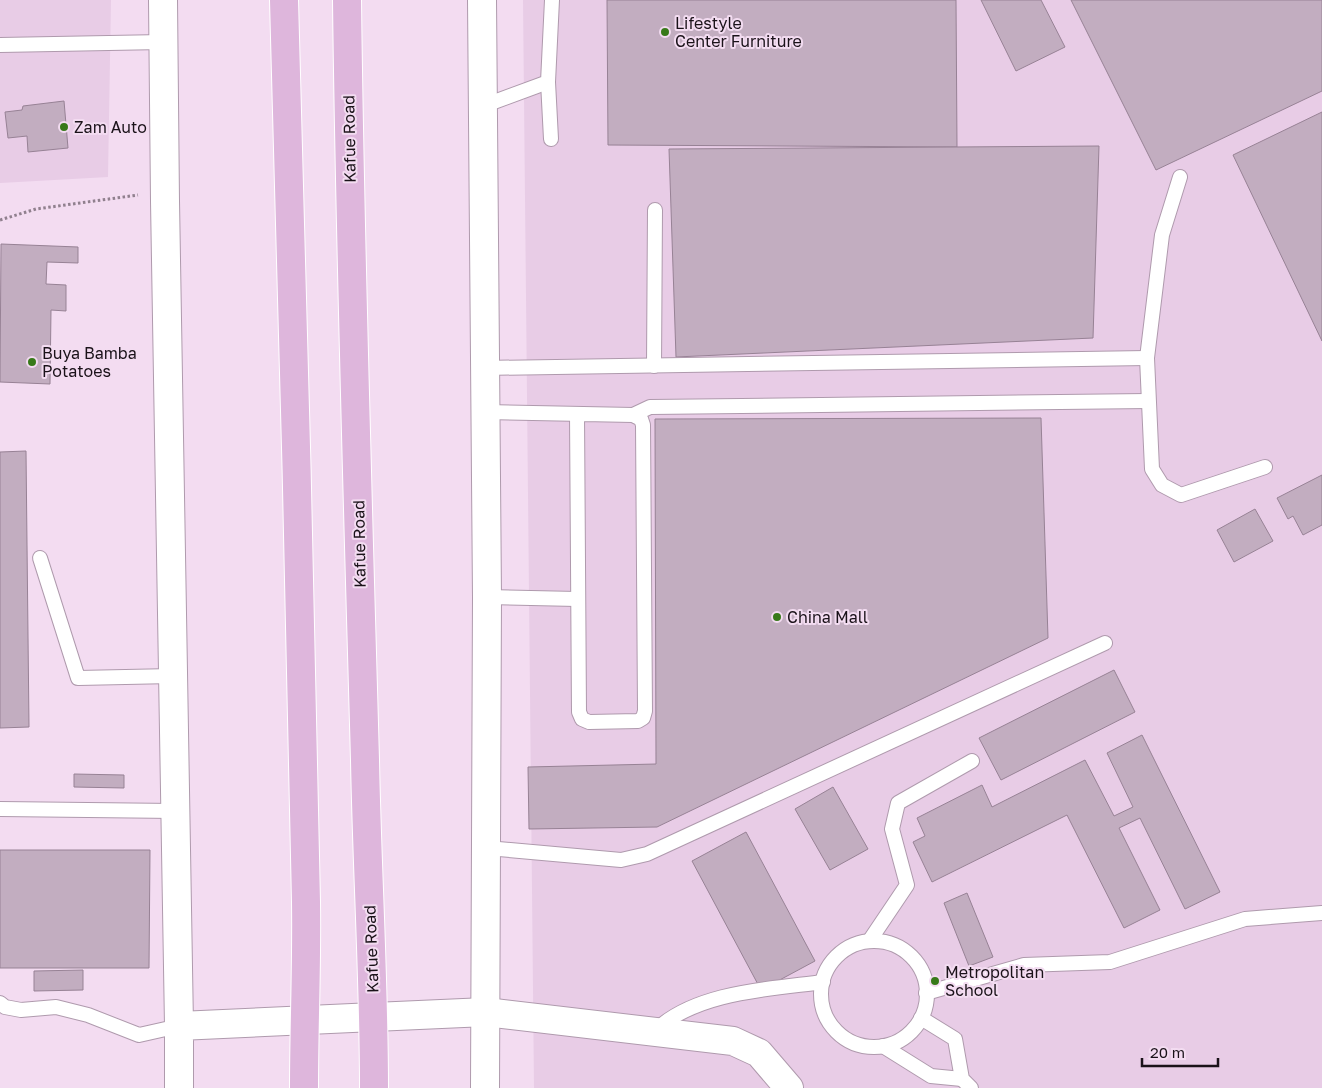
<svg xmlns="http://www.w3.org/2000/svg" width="1322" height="1088" viewBox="0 0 1322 1088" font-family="'Golos Text',sans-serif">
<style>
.built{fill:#e8cce6}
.building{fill:#c2adc0;stroke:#978295}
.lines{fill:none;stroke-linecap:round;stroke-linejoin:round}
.lane-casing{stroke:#af9aad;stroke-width:16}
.street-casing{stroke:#af9aad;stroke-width:30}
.secondary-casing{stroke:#af9aad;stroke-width:30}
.primary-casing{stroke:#fff;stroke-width:30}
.path{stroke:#90808e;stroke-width:3;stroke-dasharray:2.5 2.5;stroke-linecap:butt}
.lane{stroke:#fff;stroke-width:14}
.street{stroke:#fff;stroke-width:28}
.secondary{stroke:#fff;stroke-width:28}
.primary{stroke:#deb6dc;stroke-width:28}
.poi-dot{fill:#377919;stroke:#f3dcf1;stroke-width:2}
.labels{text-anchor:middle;stroke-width:4;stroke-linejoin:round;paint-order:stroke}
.poi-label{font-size:16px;fill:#1a1219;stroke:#f3dcf1;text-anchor:start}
.street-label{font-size:16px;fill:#1a1219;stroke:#f3dcf1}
</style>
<rect width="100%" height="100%" fill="#f3dcf1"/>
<g class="built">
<polygon points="0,0 111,0 108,177 0,183"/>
<polygon points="523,0 1322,0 1322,1088 534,1088"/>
</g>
<g class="building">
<polygon points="607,0 956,0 957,147 608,145"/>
<polygon points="981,0 1041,0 1065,47 1016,71"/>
<polygon points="1071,0 1322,0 1322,91 1156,170"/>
<polygon points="64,101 68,148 28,152 27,136 8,138 5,112 22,110 23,106"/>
<polygon points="1322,112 1322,341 1233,155"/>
<polygon points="1099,146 1093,338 676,357 669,149"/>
<polygon points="1,244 78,247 78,263 47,262 46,284 66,285 66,311 51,310 50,384 0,382"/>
<polygon points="1041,418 1048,638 657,827 529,829 528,767 656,764 655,419"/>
<polygon points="26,451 29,727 0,728 0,452"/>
<polygon points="1322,475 1322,525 1303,535 1293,516 1288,519 1277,498"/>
<polygon points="1255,509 1273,541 1234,562 1217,530"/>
<polygon points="1114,670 1135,712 1001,780 979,738"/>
<polygon points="1142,735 1220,892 1185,909 1140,818 1119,828 1160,910 1124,928 1067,815 932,882 913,842 925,836 917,818 982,785 992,807 1085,760 1114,816 1133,807 1107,753"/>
<polygon points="74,774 124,775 124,788 74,787"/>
<polygon points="833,787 868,849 830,870 795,809"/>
<polygon points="746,832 815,961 761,990 692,861"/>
<polygon points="0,850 150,850 149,968 0,968"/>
<polygon points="967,893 993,957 969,966 944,903"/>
<polygon points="83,970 83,990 34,991 34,971"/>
</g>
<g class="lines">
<defs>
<g id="lane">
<polyline points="0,45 163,42"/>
<polyline points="548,82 551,139"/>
<polyline points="483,106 548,82 552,0"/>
<polyline points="1180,177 1162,235 1147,358 1152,469 1162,485 1181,495 1265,467"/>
<polyline points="654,366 655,210"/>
<polyline points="484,368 1147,358"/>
<polyline points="485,412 633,415 641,419 643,425 645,711 643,718 638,721 589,722 582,719 579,712 577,414"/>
<polyline points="633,415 650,407 1148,401"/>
<polyline points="40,558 78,678 173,676"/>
<polyline points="487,597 577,599"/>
<polyline points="0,809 175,811"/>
<polyline points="487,848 621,860 647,854 1105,643"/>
<polyline points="870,940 907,885 892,829 898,803 972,761"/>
<circle cx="874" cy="994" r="53"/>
<polyline points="926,993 1024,965 1110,962 1245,919 1322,913"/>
<polyline points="0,1003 5,1007 21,1010 56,1007 88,1015 139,1035 179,1026"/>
<polyline points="921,1018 955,1039 962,1079 971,1088"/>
<path d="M655 1031C695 992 769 989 823 982"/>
<polyline points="883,1046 931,1076 962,1079"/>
</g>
<g id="street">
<polyline points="163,0 165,201 179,1026"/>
<polyline points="482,0 487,597 485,1088"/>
<polyline points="374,1017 486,1012 733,1041 759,1053 789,1088"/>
</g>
<polyline id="secondary" points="179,1088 179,1026 374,1017"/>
<g id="primary">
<path d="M284 0C292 301 301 601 306 902 307 964 304 1026 304 1088"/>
<path d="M347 0C350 253 358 507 365 760 367 869 374 979 374 1088"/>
</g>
</defs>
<use href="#lane" class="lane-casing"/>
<use href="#street" class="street-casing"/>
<use href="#secondary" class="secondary-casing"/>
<use href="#primary" class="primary-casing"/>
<polyline class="path" points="0,220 36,209 138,195"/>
<use href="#lane" class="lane"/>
<use href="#street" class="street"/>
<use href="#secondary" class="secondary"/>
<use href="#primary" class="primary"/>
</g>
<g class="poi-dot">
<circle cx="665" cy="32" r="5"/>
<circle cx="64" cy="127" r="5"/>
<circle cx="32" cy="362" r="5"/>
<circle cx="777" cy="617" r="5"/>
<circle cx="935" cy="981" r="5"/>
</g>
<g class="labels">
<g class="poi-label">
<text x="675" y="29">Lifestyle<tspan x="675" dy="18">Center Furniture</tspan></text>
<text x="74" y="133">Zam Auto</text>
<text x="42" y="359">Buya Bamba<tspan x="42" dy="18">Potatoes</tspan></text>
<text x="787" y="623">China Mall</text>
<text x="945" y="978">Metropolitan<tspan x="945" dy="18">School</tspan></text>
</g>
<g class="street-label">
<text transform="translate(349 139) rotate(-91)" y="6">Kafue Road</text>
<text transform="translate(359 544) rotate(-91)" y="6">Kafue Road</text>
<text transform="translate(371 949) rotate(-92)" y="6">Kafue Road</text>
</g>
</g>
<path d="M1142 1058v8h76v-8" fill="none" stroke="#1a1219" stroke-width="2.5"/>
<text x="1150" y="1058" font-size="15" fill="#1a1219" stroke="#f3dcf1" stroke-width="4" paint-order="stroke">20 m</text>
</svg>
